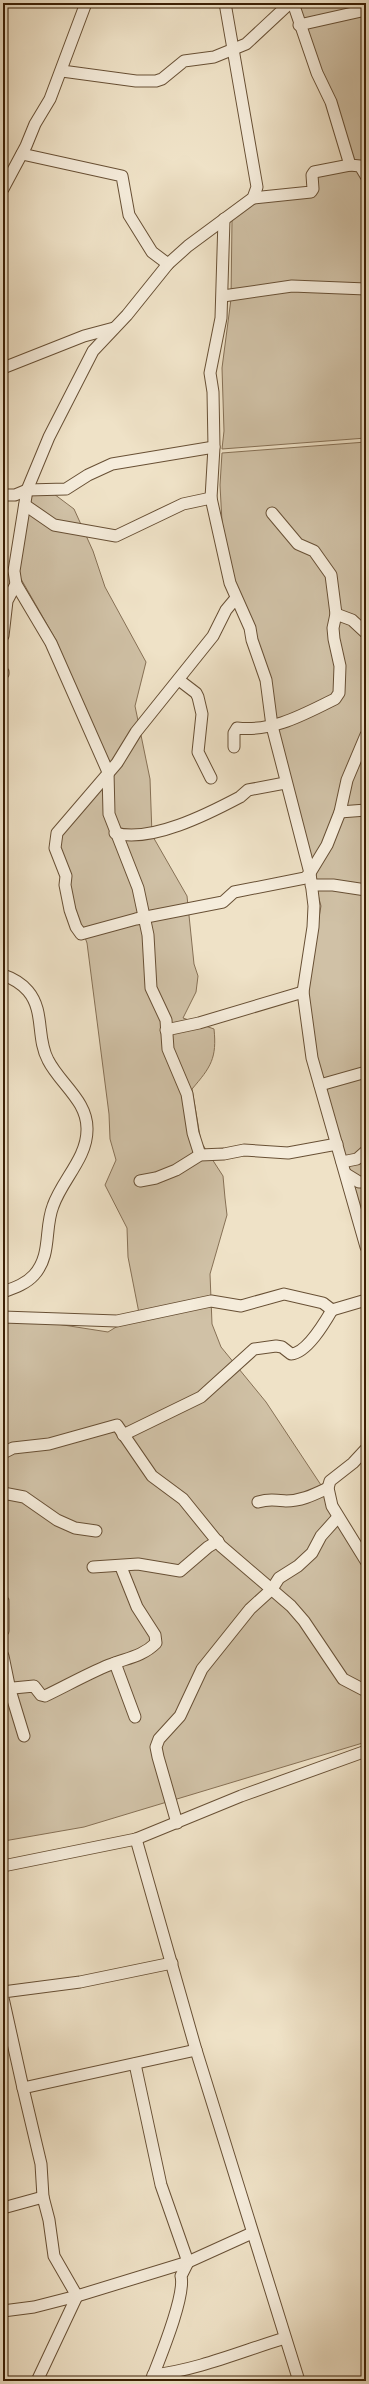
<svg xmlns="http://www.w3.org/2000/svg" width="369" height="2384" viewBox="0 0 369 2384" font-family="'Libre Caslon Text',serif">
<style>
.green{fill:#d0c1a6;stroke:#867055}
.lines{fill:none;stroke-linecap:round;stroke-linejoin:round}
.minor-casing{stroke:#685035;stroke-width:13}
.minor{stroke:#f5ecdb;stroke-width:11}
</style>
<rect width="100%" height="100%" fill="#efe2c7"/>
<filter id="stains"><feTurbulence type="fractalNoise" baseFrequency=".005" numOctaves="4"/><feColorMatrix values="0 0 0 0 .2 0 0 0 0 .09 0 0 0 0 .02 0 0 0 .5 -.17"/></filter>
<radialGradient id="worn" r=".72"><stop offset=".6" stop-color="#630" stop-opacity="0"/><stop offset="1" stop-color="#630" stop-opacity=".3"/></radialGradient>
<g class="green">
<polygon points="294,3 366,3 366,438 222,449 224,431 222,368 231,299 232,221 241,210 257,199 310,193 315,174 352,167"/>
<polygon points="366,442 366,1178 348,1172 316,1060 306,993 321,906 235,587 222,522 220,485 222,453"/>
<path d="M40 494H54L74 509 93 551 105 587 146 662 135 706 150 779 152 835 187 896 194 964 198 976 196 992 183 1018 214 1029C217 1058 211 1067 192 1089L201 1142 223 1176 225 1198 227 1215 210 1274 212 1324 221 1347 266 1402 366 1553V1742L84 1827 4 1841 3 1321 25 1319 108 1332 139 1313 128 1257 127 1228 105 1185 116 1160 110 1139 109 1114 87 943 77 916 58 837 88 801 113 777 56 640 17 572 31 496Z"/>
<polygon points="350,1184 366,1186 366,1234"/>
</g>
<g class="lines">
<defs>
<g id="minor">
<polyline points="293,3 317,73 331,102 350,165 360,166 366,176"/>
<polyline points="299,25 366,10"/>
<polyline points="62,71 136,81 156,81 162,79 184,61 214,57 246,44 290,3"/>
<polyline points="22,154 122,176 129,215 152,252 168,264"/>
<polyline points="3,189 26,146 35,124 50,99 86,3"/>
<polyline points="253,198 311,192 313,189 312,175 314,172 350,165"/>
<polyline points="224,219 221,318 210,373 213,392 214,447 211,498 230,583 250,628 252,640 266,680 272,726 310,873 314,906 313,927 303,992 312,1058 366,1247"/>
<polyline points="223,296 292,286 366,289"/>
<polyline points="3,368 84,336 114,328"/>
<polyline points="3,495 15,495 27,490 66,489 88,475 112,464 214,447"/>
<polyline points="25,505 54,525 116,536 183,504 211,498"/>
<polyline points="236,598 226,610 213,636 136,732 117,763 57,833 55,848 66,876 65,885 70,910 76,927 81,934 136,919 223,902 234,892 305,878 310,873 327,845 340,812 347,780 366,735"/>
<polyline points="336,614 352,620 366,633"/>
<polyline points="3,636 7,601 16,584"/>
<polyline points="3,672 3,674"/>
<polyline points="179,680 196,693 198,697 202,714 198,752 211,778"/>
<path d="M234 747V733L237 728C274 732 304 714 335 699L339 693 340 666 334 639 333 628 336 614 331 575 314 551 298 544 272 513"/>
<polyline points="340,812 366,810"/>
<path d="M115 833C151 843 208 814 240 797L248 790 285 783"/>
<polyline points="311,885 333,885 366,890"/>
<path d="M3 975C12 978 22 984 28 991 45 1011 36 1038 48 1060 60 1084 88 1101 87 1130 87 1158 62 1180 53 1206 44 1229 52 1255 34 1275 26 1284 14 1288 3 1292"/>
<polyline points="166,1030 199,1023 303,992"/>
<polyline points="320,1085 366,1072"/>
<polyline points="200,1155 193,1133 187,1094 168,1049 166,1020 151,988 148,935 138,888 109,814 108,772 51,643 16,584 14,571 27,490 49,437 93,351 127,315 168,264 188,246 253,198 257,187 225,3"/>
<polyline points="342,1162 357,1159 366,1151"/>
<polyline points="346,1174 359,1182 366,1182"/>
<polyline points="140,1181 156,1178 176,1170 200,1155 224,1154 244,1150 288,1153 337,1144"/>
<polyline points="3,1317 117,1321 211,1301 241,1306 284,1294 323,1303 332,1310 366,1300"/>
<path d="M123 1435 201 1397 254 1349 276 1346 282 1347 291 1354C307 1353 325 1322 332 1310"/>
<polyline points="366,1449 353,1463 330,1481 328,1488 332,1506 366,1561"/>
<polyline points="3,1453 13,1448 49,1444 117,1425 152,1476 183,1499 221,1546 291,1606 304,1621 343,1679 366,1691"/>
<polyline points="3,1493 24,1497 57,1520 75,1528 96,1531"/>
<path d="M258 1502C269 1499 276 1500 286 1501 302 1501 315 1494 328 1488"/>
<polyline points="93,1567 138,1564 180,1571 208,1547 218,1541"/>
<polyline points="3,1631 3,1601"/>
<polyline points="3,1656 10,1690 24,1736"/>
<polyline points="115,1663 135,1717"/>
<path d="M3 1689 34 1686 41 1695 45 1696C66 1686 87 1674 109 1665 126 1658 142 1657 156 1643L155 1635 137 1607 121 1567"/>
<polyline points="177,1823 158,1757 156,1747 159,1739 180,1716 202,1669 250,1609 272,1589 279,1578 298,1566 312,1553 321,1536 338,1517"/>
<polyline points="136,1839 196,2050 299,2381"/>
<polyline points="3,1866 136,1839 241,1796 366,1751"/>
<polyline points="3,1992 80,1982 172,1963"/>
<polyline points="3,1998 23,2088"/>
<path d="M135 2064 161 2185 188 2262 181 2276C186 2296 159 2360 151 2381"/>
<polyline points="43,2197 41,2164 23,2088 196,2050"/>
<polyline points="3,2208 43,2197 49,2220 54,2256 77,2296 37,2381"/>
<polyline points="3,2311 34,2307 77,2296 188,2262 252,2233"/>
<path d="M153 2375C198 2370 242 2351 285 2338"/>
</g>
</defs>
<use href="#minor" class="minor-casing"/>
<use href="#minor" class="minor"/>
</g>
<rect width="369" height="2384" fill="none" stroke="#efe2c7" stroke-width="16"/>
<rect x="4" y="4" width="361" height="2376" fill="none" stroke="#3b1f04" stroke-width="2"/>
<rect x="8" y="8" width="353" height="2368" fill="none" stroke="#3b1f04"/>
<rect width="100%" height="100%" filter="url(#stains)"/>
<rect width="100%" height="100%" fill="url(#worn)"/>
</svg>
